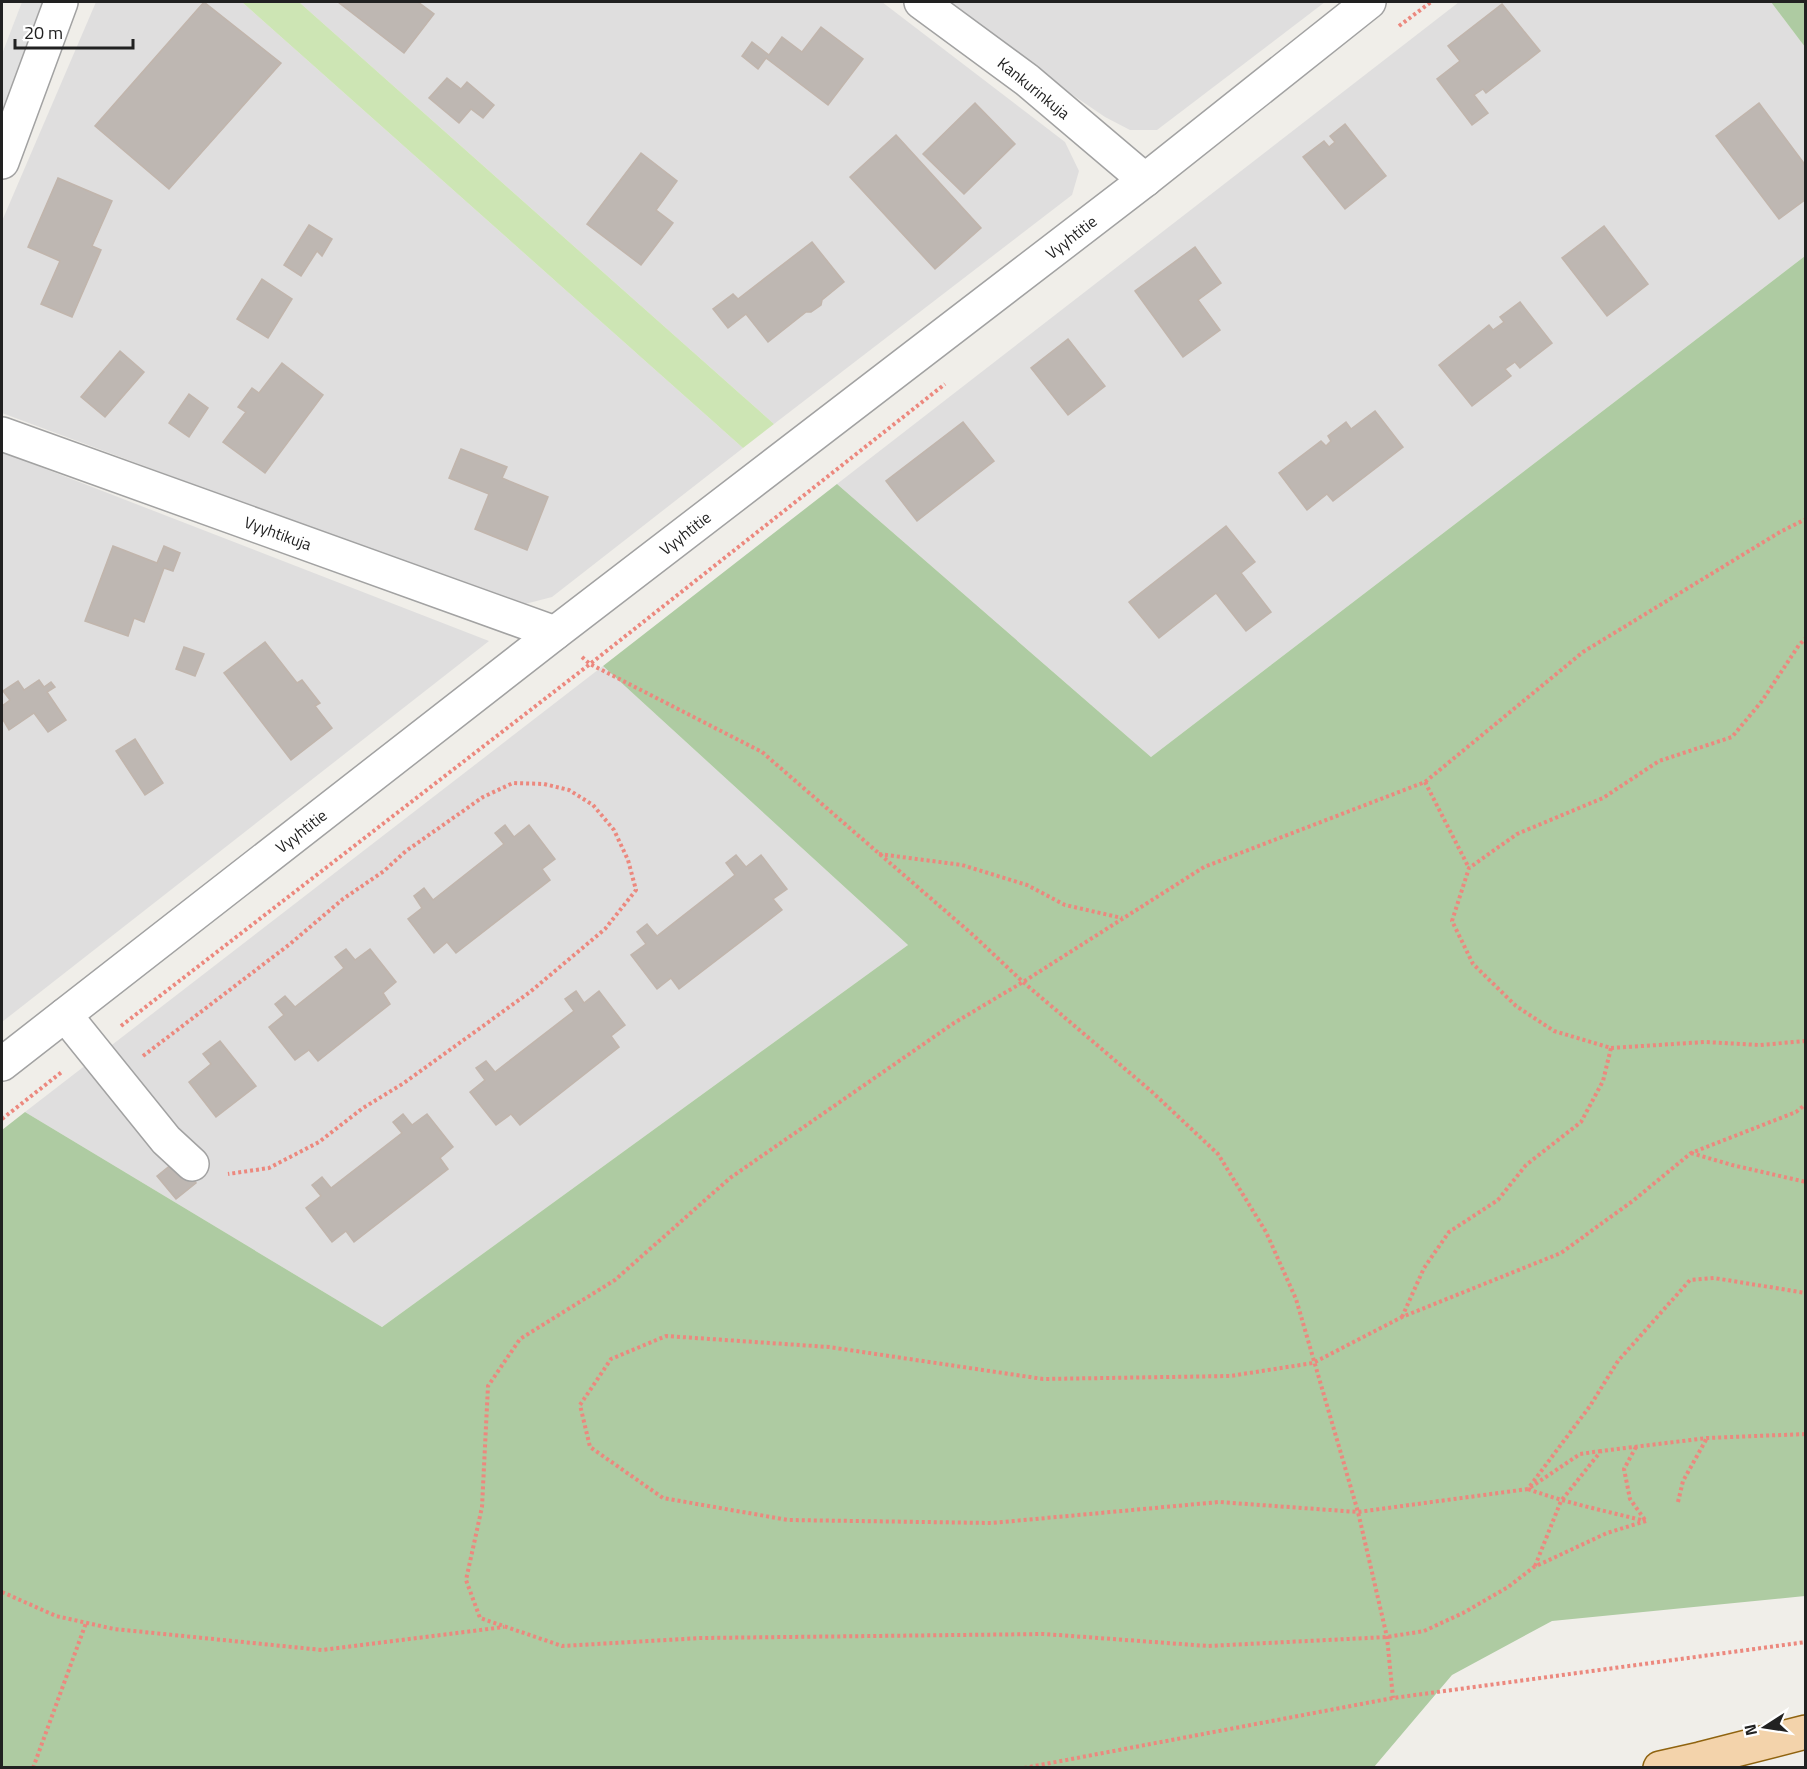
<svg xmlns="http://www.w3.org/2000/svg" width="1807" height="1769" viewBox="0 0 1807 1769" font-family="'Titillium Web',sans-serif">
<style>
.residential{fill:#dfdede}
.grass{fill:#cde5b4}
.forest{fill:#aecba2}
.parking{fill:#e1e1e1}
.building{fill:#beb7b2;stroke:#c1b5ac;stroke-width:1.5}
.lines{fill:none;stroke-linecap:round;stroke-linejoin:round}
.minor-casing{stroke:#a2a2a2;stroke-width:36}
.major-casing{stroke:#8f630f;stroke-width:36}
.path{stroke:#ec887e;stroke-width:4;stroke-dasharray:3 3;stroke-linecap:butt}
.minor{stroke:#fff;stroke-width:33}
.major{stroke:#f3d3ab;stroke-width:33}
.labels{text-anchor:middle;stroke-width:4.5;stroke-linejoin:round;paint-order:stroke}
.street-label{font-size:16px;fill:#212121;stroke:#fff}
</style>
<rect width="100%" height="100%" fill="#f0eee9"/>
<g class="residential">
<polygon points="96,2 242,2 743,448 552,597 525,604 496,597 2,413 2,221"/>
<polygon points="299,2 882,2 1065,142 1079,171 1072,195 774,424"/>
<polygon points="936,2 1325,2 1157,130 1130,130 1105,117"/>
<polygon points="1459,2 1771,2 1805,47 1805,256 1151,757 837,484"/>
<polygon points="2,452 489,641 2,1022"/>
<polygon points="603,666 908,945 382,1327 25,1112"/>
</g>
<polygon class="grass" points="242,2 299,2 774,424 743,448"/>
<g class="forest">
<polygon points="1771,2 1805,2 1805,47"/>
<polygon points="1805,256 1805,1596 1552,1621 1452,1675 1374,1767 2,1767 2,1130 25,1112 382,1327 908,945 603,666 837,484 1151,757"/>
</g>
<polygon class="parking" points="22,2 48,2 2,123 2,54"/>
<g class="building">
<polygon points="204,2 281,63 169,189 95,126"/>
<polygon points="338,2 418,2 434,14 404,53"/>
<polygon points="1502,4 1540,51 1486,93 1483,89 1474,95 1488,113 1472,125 1437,79 1460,61 1448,46"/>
<polygon points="821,27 863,59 828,105 766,58 758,69 742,56 752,42 769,55 782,37 802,52"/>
<polygon points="447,78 461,89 467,82 494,105 483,118 471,109 459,123 429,98"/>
<polygon points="975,103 1015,144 964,194 923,154"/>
<polygon points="1759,103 1806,166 1806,199 1779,219 1716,136"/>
<polygon points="1345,124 1386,176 1345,209 1303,157 1324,141 1329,147 1335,142 1330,136"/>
<polygon points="896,135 981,228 935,269 850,177"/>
<polygon points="641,153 677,181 656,210 673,223 641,265 587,224"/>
<polygon points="58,178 112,201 92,246 101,250 72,317 41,304 60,261 28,247"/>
<polygon points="309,225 332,239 322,256 317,251 301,276 284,265"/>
<polygon points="1604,226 1648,284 1607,316 1562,258"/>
<polygon points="812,242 844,282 822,300 821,305 811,312 806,312 768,342 746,314 728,328 713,309 733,294 738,299"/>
<polygon points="1195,247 1221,283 1198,300 1220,330 1183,357 1135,291"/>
<polygon points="262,279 292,299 268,338 237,319"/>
<polygon points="1520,302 1552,343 1520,368 1515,362 1505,369 1511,376 1472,406 1439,365 1489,325 1493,330 1504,322 1500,317"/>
<polygon points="1068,339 1105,386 1068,415 1031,368"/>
<polygon points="120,351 144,372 105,417 81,397"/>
<polygon points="282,363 323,395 265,473 223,442 246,412 238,407 252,388 259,393"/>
<polygon points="189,394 208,408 189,437 169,423"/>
<polygon points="1375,411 1403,447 1333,501 1327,494 1307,510 1279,473 1321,441 1326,446 1331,441 1328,436 1346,422 1351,429"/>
<polygon points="963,422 994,461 917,521 886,481"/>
<polygon points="461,449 507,467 502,478 548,497 527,550 475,529 489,494 449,478"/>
<polygon points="1226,526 1255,562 1241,573 1271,612 1246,631 1216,593 1159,638 1129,602"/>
<polygon points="113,546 157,563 164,546 180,553 173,571 164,568 144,622 134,618 128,636 85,621"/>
<polygon points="265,642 297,683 302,680 320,703 315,706 332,728 291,760 224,673"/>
<polygon points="184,647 204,654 195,676 176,669"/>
<polygon points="39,680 44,687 51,682 55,687 47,692 66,720 48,732 34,713 9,730 2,718 2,706 10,700 3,691 18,681 24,690"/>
<polygon points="135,739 163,783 145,795 116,751"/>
<polygon points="505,825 514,837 529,825 555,859 542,869 550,880 456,953 447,942 434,953 408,919 422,908 414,896 424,888 433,900 504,844 495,833"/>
<polygon points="736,855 746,867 761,855 787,889 773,899 782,910 679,989 671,978 657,989 631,955 646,944 637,932 647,924 657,936 735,875 726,863"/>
<polygon points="346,949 355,960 370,949 396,982 383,993 390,1004 318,1061 309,1050 295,1060 269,1027 284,1015 275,1004 285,996 295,1007 344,968 335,957"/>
<polygon points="576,991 584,1003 599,991 625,1025 611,1036 619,1047 520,1125 511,1114 496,1125 470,1092 485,1080 476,1068 486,1061 495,1072 574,1011 565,999"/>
<polygon points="220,1041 256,1086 216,1117 189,1082 211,1064 203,1054"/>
<polygon points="403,1114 412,1125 427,1114 453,1147 440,1158 448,1169 354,1242 346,1231 332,1242 306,1208 321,1196 312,1185 322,1177 331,1188 402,1133 393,1122"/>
<polygon points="177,1160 196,1183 176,1199 157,1176"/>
</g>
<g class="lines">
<defs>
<g id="minor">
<polyline points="921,2 1027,80 1145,180"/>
<polyline points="2,162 61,2"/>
<polyline points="2,434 555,633"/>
<polyline points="65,1015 166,1140 192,1164"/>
<polyline points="2,1064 555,633 1145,180 1369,2"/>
</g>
<polyline id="major" points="1660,1768 1700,1759 1806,1732"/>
</defs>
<use href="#minor" class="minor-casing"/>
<use href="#major" class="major-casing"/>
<g class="path">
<polyline points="1399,26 1431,2"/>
<polyline points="582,657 590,664 762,752 973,935 1023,982 1151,1091 1218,1154 1266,1232 1296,1299 1358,1512 1387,1637 1393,1698"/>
<polyline points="1425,782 1469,868"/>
<polyline points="879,854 962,865 1027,885 1065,905 1122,918"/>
<polyline points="121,1026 590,664 945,384"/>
<polyline points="1611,1048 1705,1042 1760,1045 1806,1041"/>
<polyline points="143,1056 290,944 343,899 384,871 406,851 483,797 513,783 544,784 569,790 593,805 614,830 628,860 636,890 605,929 530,992 404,1083 363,1108 319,1142 269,1168 228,1174"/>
<polyline points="2,1119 63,1071"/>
<polyline points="1691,1153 1732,1165 1806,1182"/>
<polyline points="1402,1317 1424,1268 1449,1232 1498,1200 1526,1165 1581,1122 1603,1081 1611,1048 1554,1031 1516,1006 1473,964 1452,921 1469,868 1517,834 1603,798 1659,761 1732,737 1762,701 1799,645 1806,638"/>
<polyline points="1636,1447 1624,1469 1630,1499 1645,1520"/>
<polyline points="1601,1451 1580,1454 1528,1489 1358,1512 1219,1502 992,1523 788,1520 663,1498 590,1447 580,1405 611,1359 666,1336 829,1347 1043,1379 1230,1376 1313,1363 1402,1317 1561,1253 1634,1200 1691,1153 1796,1112 1806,1104"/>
<polyline points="1530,1486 1590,1406 1618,1361 1690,1280 1714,1278 1806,1293"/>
<path d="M1528 1489C1566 1503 1606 1511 1645 1521"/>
<polyline points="1678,1502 1683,1481 1707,1438"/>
<polyline points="1646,1521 1607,1533 1534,1567 1508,1587 1463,1613 1424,1631 1387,1637 1208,1646 1044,1634 701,1638 562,1646 480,1618 466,1580 482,1507 488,1386 520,1339 615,1280 730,1178 954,1023 1023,982 1204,867 1425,782 1583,652 1780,532 1806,519"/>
<polyline points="1535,1566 1561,1501 1601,1451 1707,1438 1806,1434"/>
<polyline points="2,1592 56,1616 114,1629 322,1650 504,1627"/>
<polyline points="33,1768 86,1623"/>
<polyline points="1024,1768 1393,1698 1806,1642"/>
</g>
<use href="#minor" class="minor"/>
<use href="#major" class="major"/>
</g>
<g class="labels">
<g class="street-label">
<text transform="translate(1034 88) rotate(39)" y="6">Kankurinkuja</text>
<text transform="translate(1071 237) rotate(-38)" y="6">Vyyhtitie</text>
<text transform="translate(278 533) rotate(20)" y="6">Vyyhtikuja</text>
<text transform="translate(685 533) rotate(-38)" y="6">Vyyhtitie</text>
<text transform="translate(301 831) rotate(-38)" y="6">Vyyhtitie</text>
</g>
</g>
<rect width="1807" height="1769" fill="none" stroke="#212121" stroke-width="6"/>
<g transform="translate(1765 1727) rotate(258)" stroke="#ffffff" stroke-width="4.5" paint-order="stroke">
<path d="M0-4.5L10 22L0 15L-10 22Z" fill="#212121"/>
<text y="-9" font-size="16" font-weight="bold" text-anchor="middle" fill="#212121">N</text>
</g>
<path d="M15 39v9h118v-9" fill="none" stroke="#212121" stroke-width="3"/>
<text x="24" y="39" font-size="18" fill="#212121" stroke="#ffffff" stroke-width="4.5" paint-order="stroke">20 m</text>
</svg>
